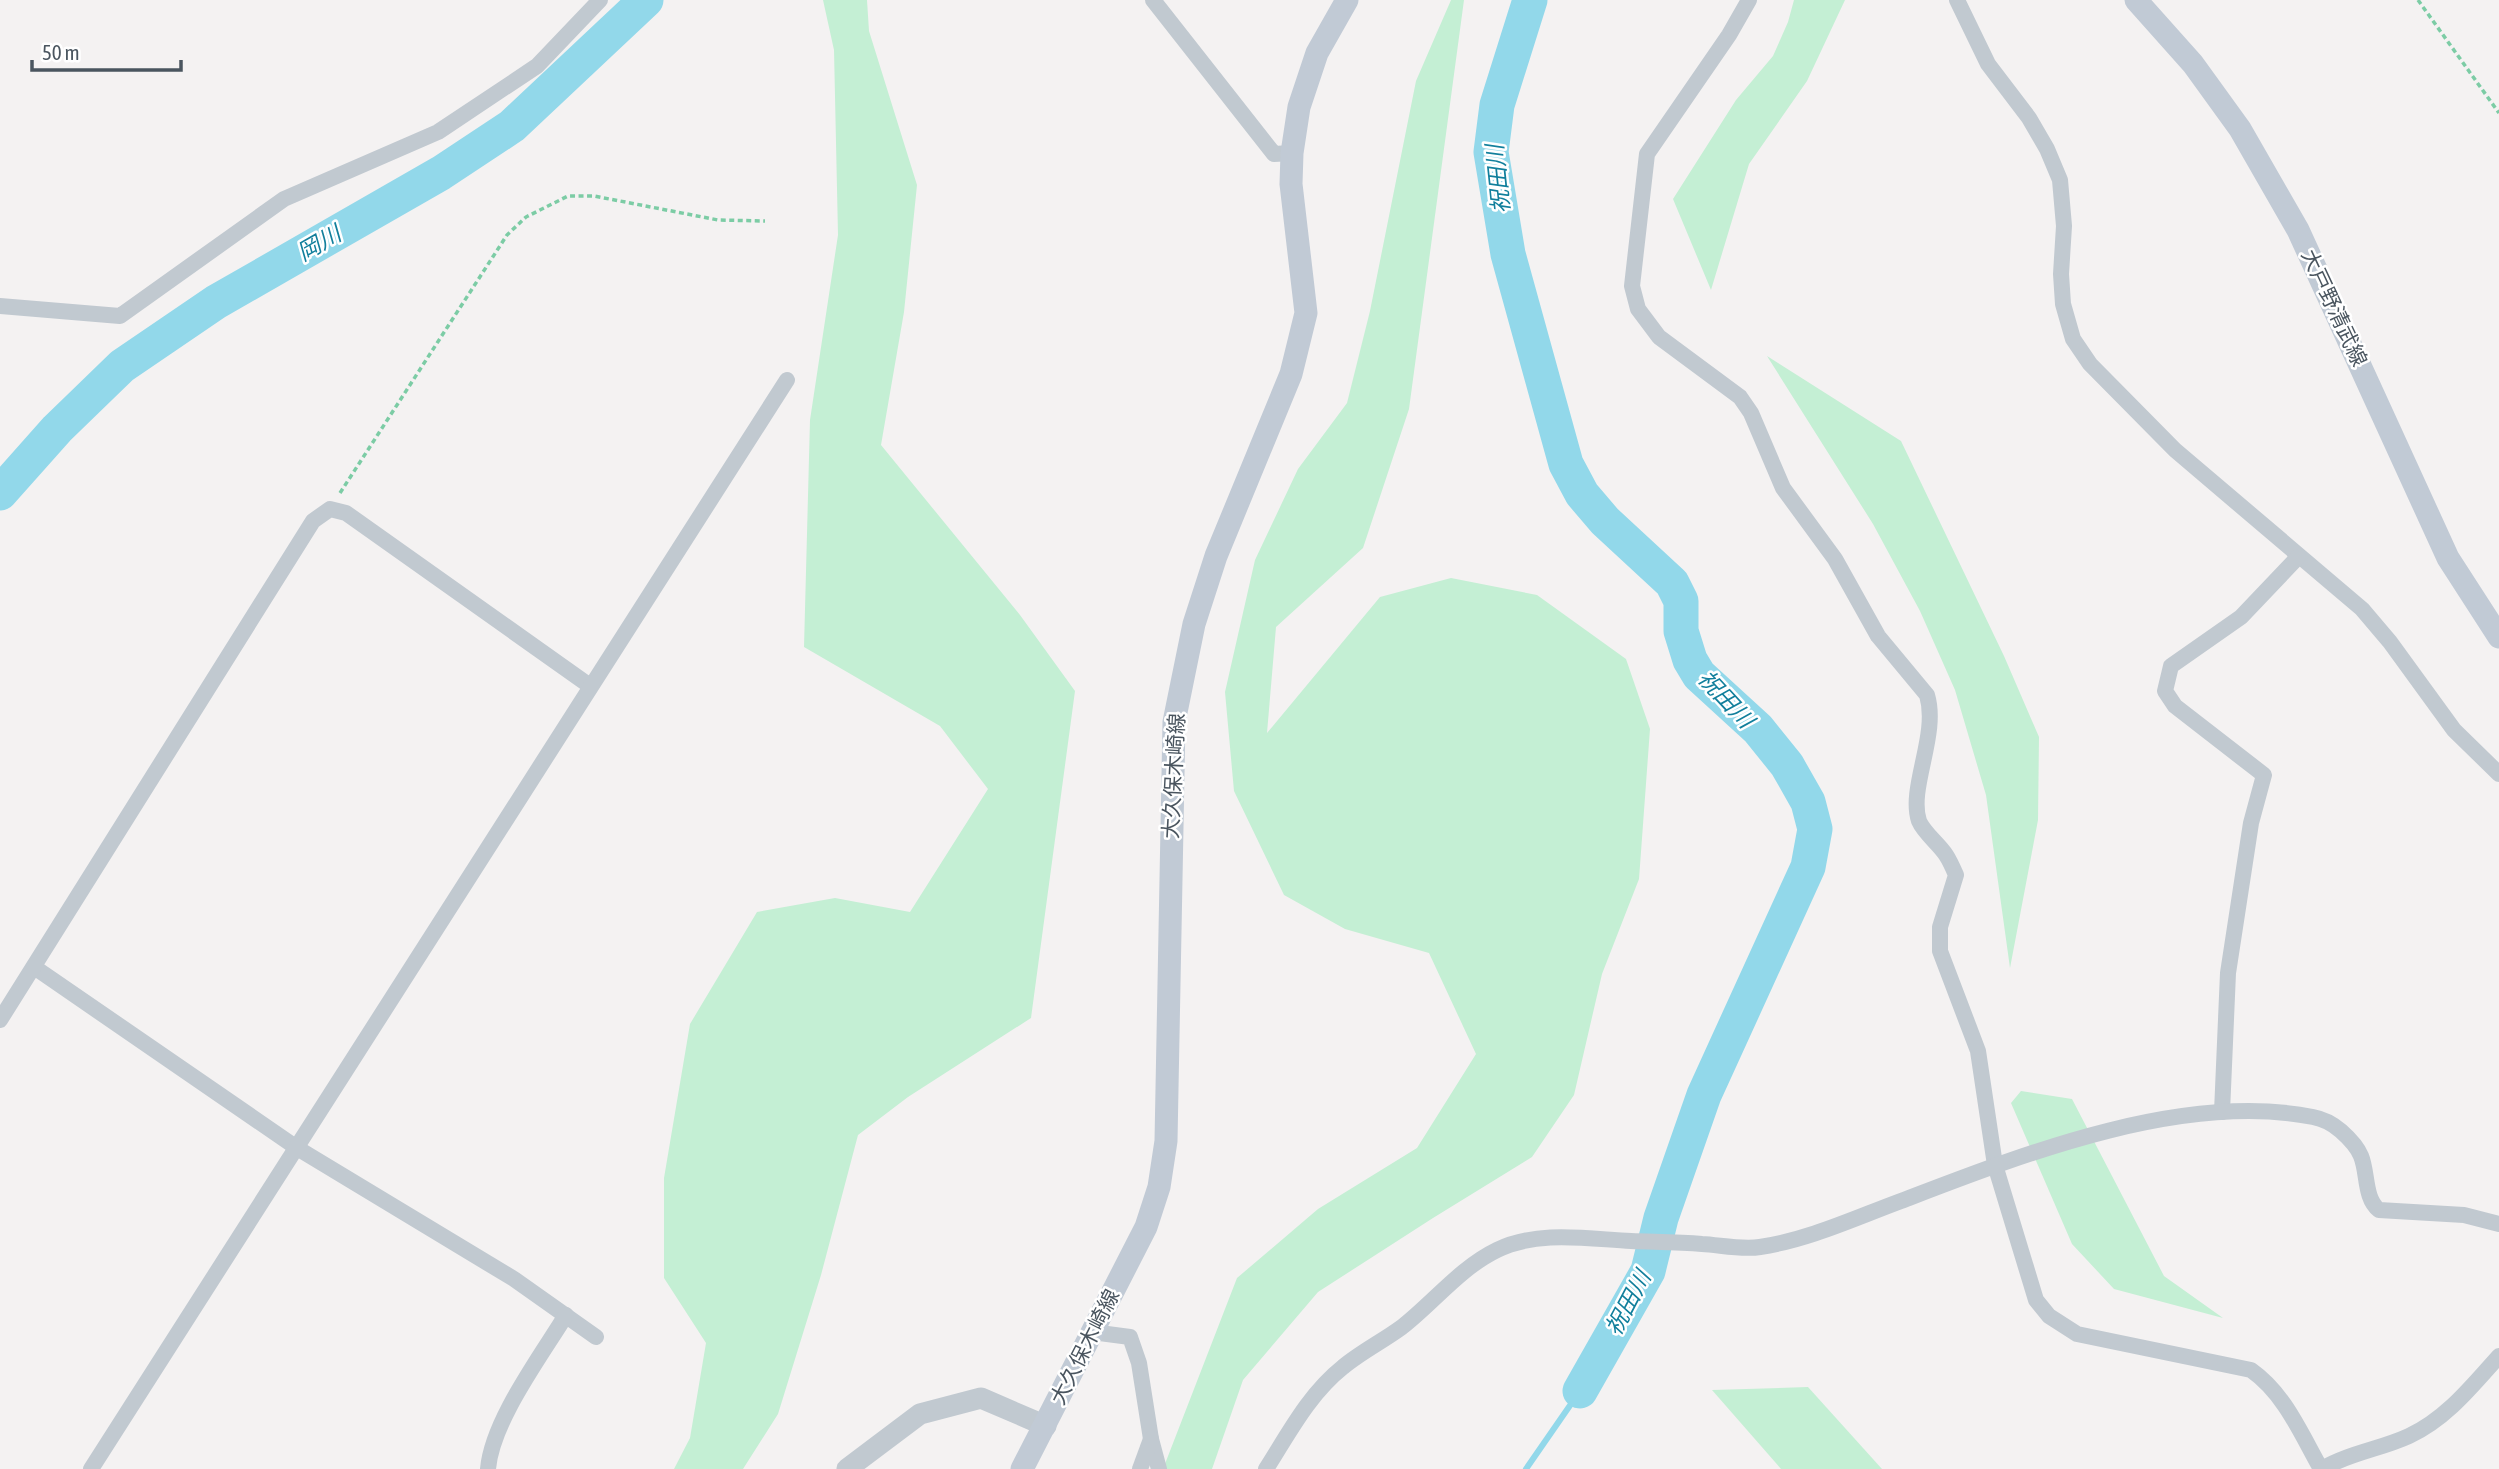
<svg xmlns="http://www.w3.org/2000/svg" width="2499" height="1469" viewBox="0 0 2499 1469" font-family="'Asap Condensed','Noto Sans JP',sans-serif">
<style>
.green{fill:#c4efd4}
.lines{fill:none;stroke-linecap:round;stroke-linejoin:round}
.stream{stroke:#92d8ea;stroke-width:6}
.river{stroke:#92d8ea;stroke-width:35}
.path{stroke:#7ccca5;stroke-width:3.5;stroke-dasharray:5 3.5;stroke-linecap:butt}
.minor{stroke:#c1c9d0;stroke-width:16}
.tertiary{stroke:#c1c9d0;stroke-width:21}
.secondary{stroke:#c1cad5;stroke-width:23}
.labels{text-anchor:middle;stroke-width:5;stroke-linejoin:round;paint-order:stroke}
.street-label{font-size:21px;fill:#4a555f;stroke:#fff}
.water-label{font-size:23px;font-style:italic;fill:#117f9c;stroke:#fff}
</style>
<rect width="100%" height="100%" fill="#f4f2f2"/>
<g class="green">
<polygon points="823,0 867,0 869,31 917,185 904,312 881,445 1020,615 1075,691 1031,1018 908,1097 858,1135 821,1275 778,1414 743,1469 674,1469 690,1438 706,1343 664,1278 664,1178 690,1024 757,912 835,898 910,912 988,789 940,726 804,647 810,420 838,235 834,50"/>
<polygon points="1451,0 1464,0 1409,409 1363,548 1276,627 1267,733 1380,597 1451,578 1537,595 1626,659 1650,729 1639,879 1602,974 1574,1095 1532,1157 1433,1218 1318,1292 1243,1380 1212,1469 1163,1469 1237,1278 1318,1209 1417,1148 1476,1054 1429,953 1345,929 1284,895 1234,791 1225,692 1255,560 1298,469 1347,403 1370,311 1416,81"/>
<polygon points="1794,0 1845,0 1807,81 1749,164 1711,290 1673,199 1736,100 1773,56 1788,22"/>
<polygon points="1767,356 1901,441 2004,656 2039,737 2038,820 2010,968 1986,795 1955,690 1920,611 1873,524"/>
<polygon points="2021,1091 2072,1099 2164,1276 2223,1318 2114,1289 2072,1244 2011,1103"/>
<polygon points="1808,1387 1882,1469 1781,1469 1712,1390"/>
</g>
<g class="lines">
<polyline class="stream" points="1526,1469 1580,1391"/>
<g class="river">
<polyline points="1530,0 1497,105 1491,152 1508,254 1566,464 1582,494 1605,521 1672,583 1681,601 1681,631 1690,660 1699,675 1758,729 1787,765 1808,802 1815,829 1808,867 1704,1095 1661,1218 1648,1271 1580,1391"/>
<polyline points="0,493 57,429 122,366 216,302 441,173 512,126 646,0"/>
</g>
<g class="path">
<polyline points="2418,0 2499,113"/>
<polyline points="340,493 507,235 526,217 568,196 594,196 718,220 765,221"/>
</g>
<g class="minor">
<polyline points="1153,0 1274,154 1292,153"/>
<path d="M1749 0 1729 35 1647 154 1632 286 1638 309 1659 337 1740 397 1751 413 1783 488 1835 559 1878 636 1927 695C1939 735 1908 788 1919 821 1924 833 1939 844 1946 855 1950 861 1953 868 1956 875L1940 927V951L1978 1051 1995 1165 2036 1300 2049 1316 2077 1334 2251 1370C2285 1394 2301 1434 2321 1469"/>
<polyline points="1957,0 1988,64 2029,118 2047,149 2060,180 2064,226 2061,274 2063,304 2073,339 2090,364 2175,450 2362,609 2390,642 2454,730 2499,774"/>
<polyline points="0,306 120,316 284,199 438,132 537,66 600,0"/>
<polyline points="34,967 297,1148 514,1279 596,1337"/>
<polyline points="0,1020 313,521 330,509 346,513 590,686"/>
<polyline points="2222,1112 2228,973 2251,823 2264,775 2175,706 2165,691 2171,666 2241,617 2298,557"/>
<polyline points="1092,1332 1130,1337 1139,1363 1151,1439 1159,1469"/>
<polyline points="91,1469 787,380"/>
<path d="M488 1469C492 1421 541 1356 566 1315"/>
<polyline points="1140,1469 1151,1439"/>
<path d="M1266 1469C1289 1433 1309 1394 1343 1367 1361 1352 1383 1341 1402 1327 1434 1302 1460 1268 1497 1250 1538 1230 1588 1239 1631 1241 1655 1242 1678 1242 1702 1244 1720 1245 1742 1250 1760 1247 1808 1240 1855 1218 1901 1201 2021 1155 2183 1091 2313 1117 2324 1119 2333 1124 2341 1131 2350 1139 2357 1146 2361 1156 2368 1173 2364 1198 2379 1210L2464 1215 2499 1224"/>
<path d="M2322 1469C2349 1453 2381 1449 2409 1436 2446 1419 2472 1386 2499 1356"/>
</g>
<polyline class="tertiary" points="847,1469 920,1414 981,1398 1046,1426"/>
<g class="secondary">
<polyline points="2136,0 2193,64 2240,129 2298,230 2448,558 2499,637"/>
<polyline points="1022,1469 1146,1227 1159,1187 1166,1141 1174,722 1194,624 1216,556 1291,374 1306,313 1291,184 1292,153 1299,107 1317,53 1347,0"/>
</g>
</g>
<g class="labels">
<g class="street-label">
<text transform="translate(2334 308) rotate(65)" y="7">大戸野清武線</text>
<text transform="translate(1174 776) rotate(-87)" y="7">大久保木崎線</text>
<text transform="translate(1085 1347) rotate(-63)" y="7">大久保木崎線</text>
</g>
<g class="water-label">
<text transform="translate(1498 179) rotate(-96)" y="8">祝田川</text>
<text transform="translate(319 243) rotate(-30)" y="8">岡川</text>
<text transform="translate(1726 699) rotate(47)" y="8">祝田川</text>
<text transform="translate(1628 1303) rotate(-62)" y="8">祝田川</text>
</g>
</g>
<path d="M32 60v10h149v-10" fill="none" stroke="#4a555f" stroke-width="3.5"/>
<text x="42" y="60" font-size="21" fill="#4a555f" stroke="#ffffff" stroke-width="5" paint-order="stroke">50 m</text>
</svg>
